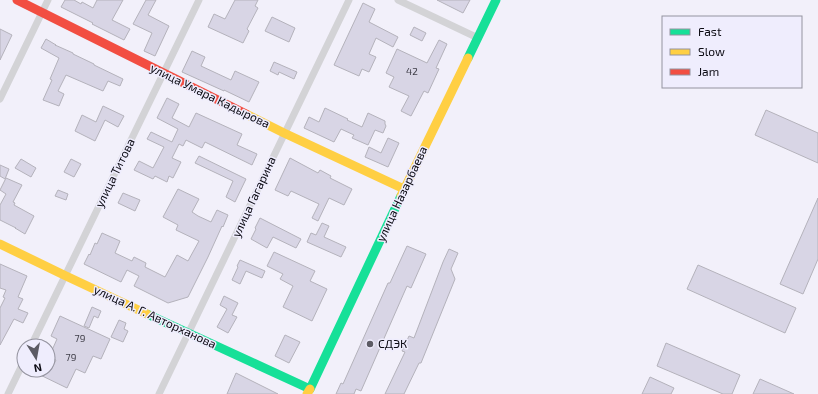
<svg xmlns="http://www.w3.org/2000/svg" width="818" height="394" viewBox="0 0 818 394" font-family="'Exo 2',sans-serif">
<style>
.building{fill:#d8d5e5;stroke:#b4b2bb}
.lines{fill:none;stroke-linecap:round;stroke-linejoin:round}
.street{stroke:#d3d3d6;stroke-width:7}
.fast{stroke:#16e098;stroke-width:9}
.slow{stroke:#ffcf43;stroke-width:9}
.jam{stroke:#f24e42;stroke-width:9}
.poi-dot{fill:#5c5b64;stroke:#efedfd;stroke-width:1.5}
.labels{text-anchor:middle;stroke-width:3;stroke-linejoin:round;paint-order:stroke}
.number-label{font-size:10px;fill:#3f3e48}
.street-label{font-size:12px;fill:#0c0b13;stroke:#efedfd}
.poi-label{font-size:12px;fill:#0c0b13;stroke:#efedfd;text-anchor:start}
</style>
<rect width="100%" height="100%" fill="#f2f0fa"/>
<g class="building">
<polygon points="65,0 74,0 81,4 82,2 93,8 97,0 123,0 112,20 130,29 124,40 92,24 93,23 61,7"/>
<polygon points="146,0 156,0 148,15 169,26 155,56 144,51 152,33 133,24"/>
<polygon points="235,0 258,0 255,6 258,8 247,29 249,31 243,43 208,27 214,14 225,19"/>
<polygon points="437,0 470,0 463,13"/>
<polygon points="363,3 375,9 369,22 398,37 393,47 376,38 369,54 376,57 369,72 362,69 359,76 334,65"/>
<polygon points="272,17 295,28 289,42 265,31"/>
<polygon points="414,27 426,33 422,41 410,35"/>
<polygon points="0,29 12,35 0,60"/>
<polygon points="46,39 56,45 55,45 73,53 73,54 94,64 94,65 123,79 120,86 108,81 103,91 66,75 58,91 64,94 59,106 43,100 52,80 50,79 59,58 41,48"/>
<polygon points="439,40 447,44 436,68 439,69 428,93 424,91 411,116 401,111 409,96 389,87 394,77 386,73 397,49 427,63"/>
<polygon points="192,51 205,57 201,66 231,80 235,71 259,82 249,102 224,90 224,91 182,72"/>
<polygon points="274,62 297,72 294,79 279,72 278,75 270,71"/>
<polygon points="167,98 179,104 172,118 189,127 196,113 242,134 237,145 257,154 252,165 205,142 202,148 186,140 183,146 179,144 172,158 181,162 173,178 169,176 167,182 155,176 153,179 134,170 139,161 153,168 164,147 147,139 151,132 172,142 178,129 157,118"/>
<polygon points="103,106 124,116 118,127 105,120 95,141 75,131 82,115 96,122"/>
<polygon points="325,108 348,119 347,120 362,127 368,113 385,121 385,124 386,126 383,133 375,130 368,145 352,138 354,135 341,129 334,142 304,128 309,117 319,122"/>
<polygon points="766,110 818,133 818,163 755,135"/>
<polygon points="388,138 399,143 388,167 365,157 369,147 381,153"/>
<polygon points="199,156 246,179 235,202 226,197 233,181 195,163"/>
<polygon points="290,158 318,173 320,170 331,176 330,178 352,189 344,205 329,198 318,221 312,218 319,204 291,191 288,196 275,190"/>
<polygon points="21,159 36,168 31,177 15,168"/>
<polygon points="71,159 81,164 74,177 64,172"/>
<polygon points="0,165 9,169 5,179 0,176"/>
<polygon points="6,178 22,185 13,202 15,203 14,205 34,216 25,234 15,228 16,228 0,220 0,205 6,194 0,190"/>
<polygon points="178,189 199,199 192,212 198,216 211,222 217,210 228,215 223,227 222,226 208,257 188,297 168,303 134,286 139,276 127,270 121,282 84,264 89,254 90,255 95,243 97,244 102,233 120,241 115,253 132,261 134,257 146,263 145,267 165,277 177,255 188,261 199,241 176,230 178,225 163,217"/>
<polygon points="58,190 68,194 66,200 55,196"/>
<polygon points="123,193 140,200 135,211 118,203"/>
<polygon points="818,198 818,259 803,294 780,284"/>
<polygon points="260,218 301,239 296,248 273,237 267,248 251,239 256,229 255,228"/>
<polygon points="322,223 329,226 324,237 346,247 341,257 307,242 311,233 316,235"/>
<polygon points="407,246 426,254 411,288 407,286 361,391 356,389 354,394 336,394 341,383 343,384 388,283 390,283"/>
<polygon points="449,249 458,253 451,269 455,279 421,363 419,363 404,394 385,394 405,352 402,351 409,336 414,338 443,262"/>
<polygon points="274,252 315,271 310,281 327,289 312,321 283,307 293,286 280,279 283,274 267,266"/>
<polygon points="240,260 265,271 262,278 246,271 240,284 232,280 238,267 237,266"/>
<polygon points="0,264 27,276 18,297 23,299 18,309 28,313 23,323 14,319 0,345 0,308 5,298 3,297 6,290 0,288"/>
<polygon points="698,265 796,308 785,333 687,289"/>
<polygon points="224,296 238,303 232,315 237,317 228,333 217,327 227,309 220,305"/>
<polygon points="92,307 101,311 98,318 94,316 89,328 84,326"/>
<polygon points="60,316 110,339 101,359 93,356 85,373 76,369 67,388 30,370 51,370 56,360 49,357 57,339 51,336"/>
<polygon points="119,320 126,323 124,329 128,331 123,342 111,337"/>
<polygon points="285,335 300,342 289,363 275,356"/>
<polygon points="666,343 740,375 732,394 723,394 657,366"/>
<polygon points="236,373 278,394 227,394"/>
<polygon points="650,377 674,388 671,394 642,394"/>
<polygon points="760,379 794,394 753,394"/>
</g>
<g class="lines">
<g class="street">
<polyline points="398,0 478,38"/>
<polyline points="0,99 48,0"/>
<polyline points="31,346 199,0"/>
<polyline points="8,394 24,361"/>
<polyline points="159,394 349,0"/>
</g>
<g class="fast">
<polyline points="468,58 496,0"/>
<polyline points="147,314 310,389 401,196"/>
</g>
<g class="slow">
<polyline points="246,114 284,133 404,189"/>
<polyline points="401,196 468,58"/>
<polyline points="0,244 66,276 147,314"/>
<polyline points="307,394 310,389"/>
</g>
<polyline class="jam" points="17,0 246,114"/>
</g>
<circle class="poi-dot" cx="370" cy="344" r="4"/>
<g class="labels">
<g class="number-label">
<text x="412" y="75">42</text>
<text x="80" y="342">79</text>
<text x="71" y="361">79</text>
</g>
<g class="street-label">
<text transform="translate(210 96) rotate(26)" y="4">улица Умара Кадырова</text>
<text transform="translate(115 173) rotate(-64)" y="4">улица Титова</text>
<text transform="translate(402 194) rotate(-65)" y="4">улица Назарбаева</text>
<text transform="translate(254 197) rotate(-65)" y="4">улица Гагарина</text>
<text transform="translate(155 317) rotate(25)" y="4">улица А. Г. Авторханова</text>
</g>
<g class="poi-label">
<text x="378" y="348">СДЭК</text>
</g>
</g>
<rect x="662" y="16" width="140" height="72" fill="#efedfd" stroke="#94939f"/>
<rect x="670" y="29" width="20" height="6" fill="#16e098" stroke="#94939f"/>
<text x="698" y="36" font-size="12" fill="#0c0b13">Fast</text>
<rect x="670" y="49" width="20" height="6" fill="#ffcf43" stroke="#94939f"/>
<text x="698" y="56" font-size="12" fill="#0c0b13">Slow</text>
<rect x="670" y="69" width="20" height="6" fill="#f24e42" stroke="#94939f"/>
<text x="698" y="76" font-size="12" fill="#0c0b13">Jam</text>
<g transform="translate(36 358) rotate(169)"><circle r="19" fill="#efedfd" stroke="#94939f"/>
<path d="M0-3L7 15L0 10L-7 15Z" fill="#5c5b64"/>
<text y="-6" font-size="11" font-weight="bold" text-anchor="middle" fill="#0c0b13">N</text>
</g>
</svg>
